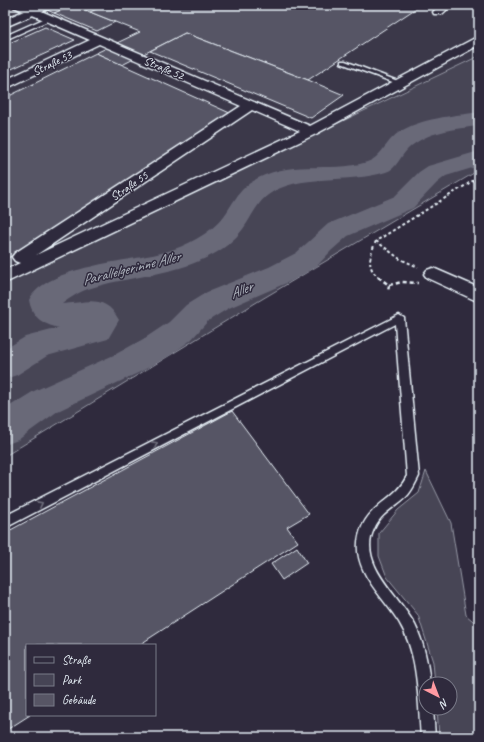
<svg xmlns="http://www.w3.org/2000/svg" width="484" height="742" viewBox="0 0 484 742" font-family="Caveat,sans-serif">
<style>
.built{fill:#3b3749}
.green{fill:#464455;stroke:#979aa6}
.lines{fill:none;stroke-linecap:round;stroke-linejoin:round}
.river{fill:#696978;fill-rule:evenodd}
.building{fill:#575565;stroke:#e8f1f8}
.service-casing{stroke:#e8f1f8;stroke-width:3}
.minor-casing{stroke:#e8f1f8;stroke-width:3}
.tertiary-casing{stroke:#e8f1f8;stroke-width:3}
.path-far1{stroke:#e8f1f8;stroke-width:2;stroke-dasharray:3 2.5;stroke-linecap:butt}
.path{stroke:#e8f1f8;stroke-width:2.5;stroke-dasharray:4 3;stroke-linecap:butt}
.service{fill:#2f2a3d;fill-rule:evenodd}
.minor{fill:#2f2a3d;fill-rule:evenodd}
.tertiary{fill:#2f2a3d;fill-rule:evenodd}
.oneway{stroke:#70707e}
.labels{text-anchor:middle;stroke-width:3;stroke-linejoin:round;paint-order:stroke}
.far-street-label{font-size:12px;fill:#e8f1f8;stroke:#2f2a3d}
.water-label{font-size:15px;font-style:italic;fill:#afb4be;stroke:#2f2a3d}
</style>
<rect width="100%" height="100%" fill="#2f2a3d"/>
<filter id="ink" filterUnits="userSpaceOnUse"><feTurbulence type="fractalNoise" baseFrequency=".025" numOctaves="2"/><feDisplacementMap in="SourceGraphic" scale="8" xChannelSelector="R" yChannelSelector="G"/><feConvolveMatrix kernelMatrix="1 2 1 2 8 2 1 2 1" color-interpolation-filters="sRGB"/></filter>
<g filter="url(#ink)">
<polygon class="built" points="5,5 479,5 479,56 5,282"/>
<g class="green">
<polygon points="479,56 479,170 257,302 5,456 5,282"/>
<polygon points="426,471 451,523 466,615 479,626 479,737 439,737 437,708 450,708 450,684 435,684 433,662 418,615 387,577 379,556 379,533 398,510 419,493"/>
</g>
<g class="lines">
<g class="river">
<path d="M479 112V126C455 129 427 131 408 149 400 156 397 169 386 172 349 184 298 173 268 195 257 203 251 218 243 229 235 240 221 251 208 257 170 276 128 276 88 289 79 292 70 298 62 304 87 303 104 293 119 320L108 339 47 356 17 375 5 379V349L25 337 59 328C42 324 32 317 29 300 48 265 129 262 165 252 186 246 210 234 224 216 232 205 238 191 250 183 288 157 329 174 367 162 381 158 386 141 398 133 420 118 453 116 479 112Z"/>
<polygon points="479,151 479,166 446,176 437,183 413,208 348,236 331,251 316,267 291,281 229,308 208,321 191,340 169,356 140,372 58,411 18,440 5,445 5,409 34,391 116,354 145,338 169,322 186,305 207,292 269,267 296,253 328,224 395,196 419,172 428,166"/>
</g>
</g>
<g class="building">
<polygon points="36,5 73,5 54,13"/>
<polygon points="74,5 90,12 115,22 97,31 54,13"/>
<polygon points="105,5 421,5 308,80 185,33 122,65 96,53 140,32 90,12"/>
<polygon points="45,27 75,40 5,72 5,45"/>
<polygon points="185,33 308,80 344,95 311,118 150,51"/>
<polygon points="96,53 232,114 5,260 5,98"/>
<polygon points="232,411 309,514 287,527 298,542 139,645 27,645 27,715 30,715 5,731 5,533"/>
<polygon points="297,547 307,563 282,580 271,564"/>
</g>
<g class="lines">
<defs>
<g id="service">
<polygon points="50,16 53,18 52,19 5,40 5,36"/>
<polygon points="341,61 345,61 403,83 398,84 341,63"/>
<path d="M399 315 404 318 419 476C415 484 412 491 406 497 395 507 380 514 374 529 357 564 400 596 415 625 424 643 428 664 430 684H426V708H433L435 737H421C418 699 419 655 399 622 383 596 351 570 359 536 366 505 395 501 407 476L395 324 5 528V516Z"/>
</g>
<g id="minor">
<path d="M13 5H27L310 126 475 38 479 37V45L316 134 5 283V270L20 263 15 261 12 257 15 253 241 106 99 44 5 89V80L90 40 14 7ZM252 110 300 131 36 255Z"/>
<polygon points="440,5 452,5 442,14 434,14 433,12"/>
<polygon points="433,268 479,288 479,302 427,278 424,274 427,270"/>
</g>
<polygon id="tertiary" points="38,5 54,5 52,7 5,27 5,19"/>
</defs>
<use href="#service" class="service-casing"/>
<use href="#minor" class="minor-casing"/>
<use href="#tertiary" class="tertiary-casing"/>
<g class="path-far1">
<polyline points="376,241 400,259 418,267"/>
<path d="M380 278C365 268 370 255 376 241L479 177"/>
</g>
<g class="path">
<polyline points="378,277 389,285 388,292"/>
<polyline points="389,285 402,282 418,283"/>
</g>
<use href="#service" class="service"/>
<use href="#minor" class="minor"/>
<use href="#tertiary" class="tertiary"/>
</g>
<defs><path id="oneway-chevron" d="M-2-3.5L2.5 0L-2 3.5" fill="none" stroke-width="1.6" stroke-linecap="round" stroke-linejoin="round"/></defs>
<g class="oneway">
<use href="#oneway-chevron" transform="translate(155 444) rotate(-28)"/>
<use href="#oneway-chevron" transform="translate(40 504) rotate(-28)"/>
</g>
</g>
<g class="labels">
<g class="far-street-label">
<text transform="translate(52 63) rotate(-26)" y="4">Straße 53</text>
<text transform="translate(164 68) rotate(23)" y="4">Straße 52</text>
<text transform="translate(129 186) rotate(-34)" y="4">Straße 55</text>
</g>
<g class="water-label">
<text transform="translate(131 268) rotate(-14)" y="5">Parallelgerinne Aller</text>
<text transform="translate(241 290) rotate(-23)" y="5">Aller</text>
</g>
</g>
<rect width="484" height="742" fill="none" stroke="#2f2a3d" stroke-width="20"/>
<rect x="10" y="10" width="464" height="722" fill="none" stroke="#e8f1f8" stroke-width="1.5" filter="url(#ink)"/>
<rect x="26" y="644" width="130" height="72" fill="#2f2a3d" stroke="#797a88"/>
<rect x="34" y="657" width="20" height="6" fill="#2f2a3d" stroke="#797a88"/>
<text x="62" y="664" font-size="12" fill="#e8f1f8">Straße</text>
<rect x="34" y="674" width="20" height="12" fill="#464455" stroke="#797a88"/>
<text x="62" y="684" font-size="12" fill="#e8f1f8">Park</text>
<rect x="34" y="694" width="20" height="12" fill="#575565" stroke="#797a88"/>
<text x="62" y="704" font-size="12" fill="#e8f1f8">Gebäude</text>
<g transform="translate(438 696) rotate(138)"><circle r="19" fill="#2f2a3d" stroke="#797a88"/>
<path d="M0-3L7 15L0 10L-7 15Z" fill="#ff9aa2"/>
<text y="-6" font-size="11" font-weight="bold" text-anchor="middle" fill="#e8f1f8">N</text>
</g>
</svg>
